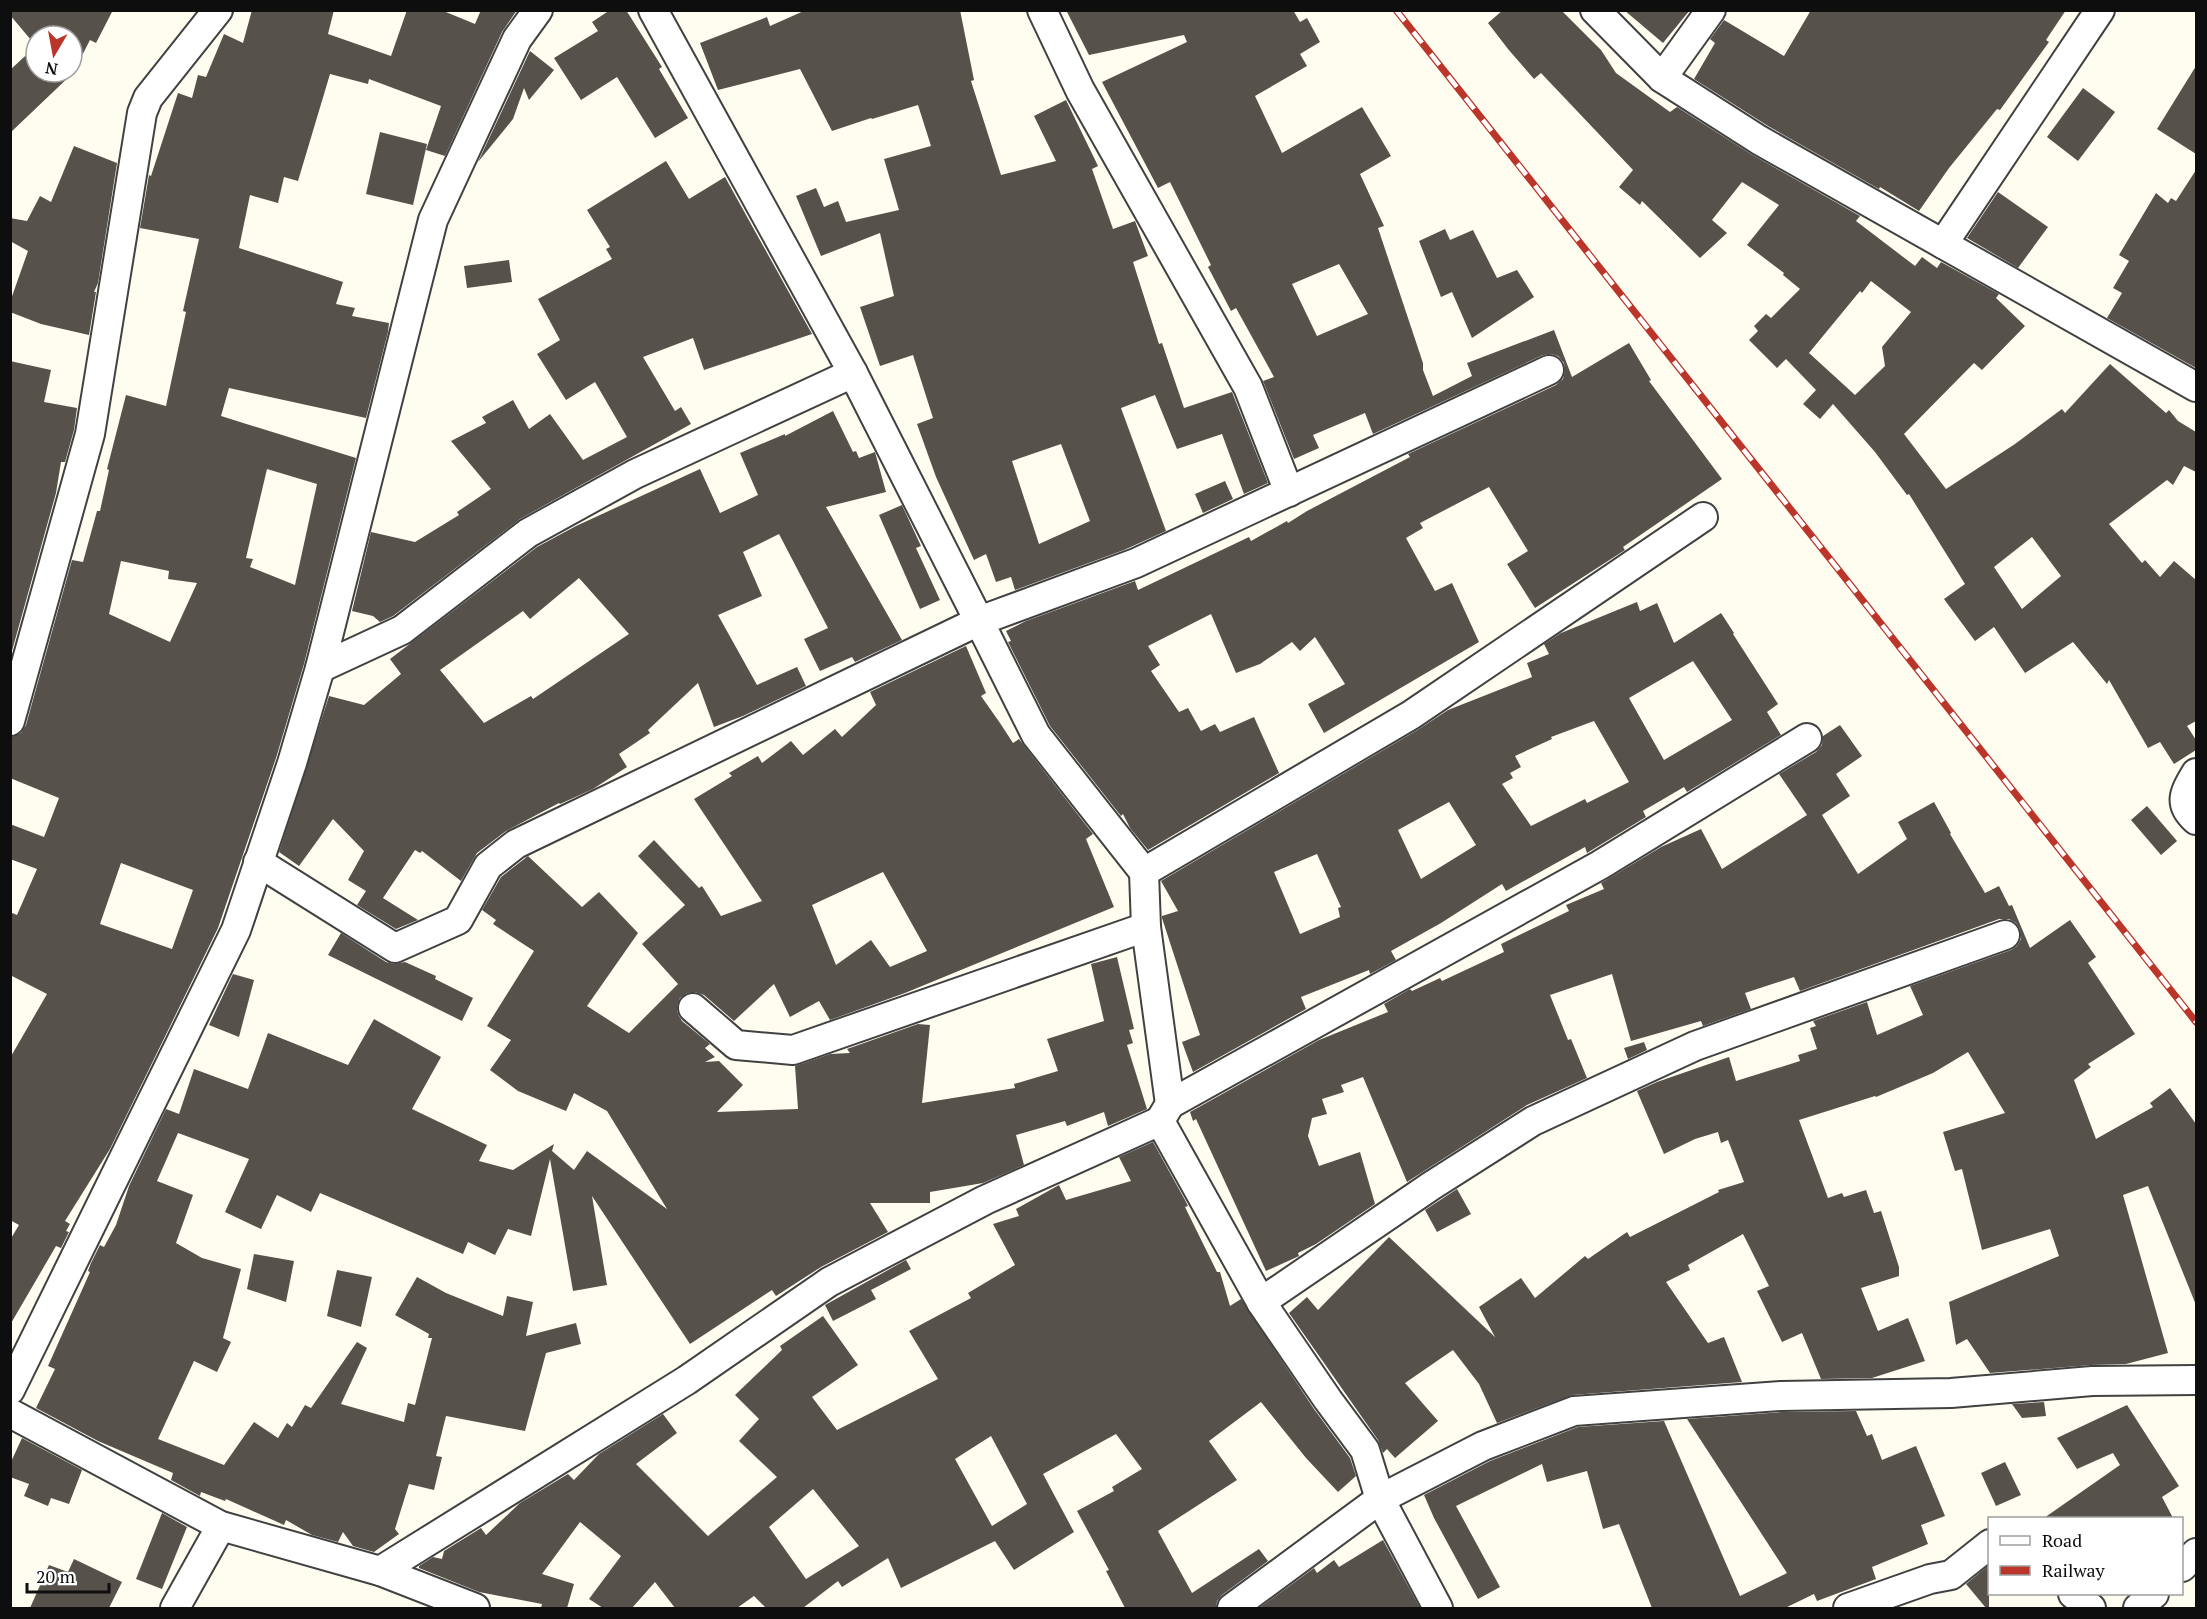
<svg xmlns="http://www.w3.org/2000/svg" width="2207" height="1619" viewBox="0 0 2207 1619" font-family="'PT Serif',serif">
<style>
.building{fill:#57514b;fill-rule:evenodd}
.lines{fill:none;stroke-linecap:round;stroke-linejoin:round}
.minor-casing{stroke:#414141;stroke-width:32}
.minor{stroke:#fff;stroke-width:28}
.rail-casing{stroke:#bb352a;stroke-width:7}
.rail{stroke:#fff;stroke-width:4.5;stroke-dasharray:14;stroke-linecap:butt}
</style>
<rect width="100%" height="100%" fill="#fffdf0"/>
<g class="building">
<path d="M10 10H113L96 43 90 40 73 73 10 133V70L36 46 10 15ZM36 36H72V72H36Z"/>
<path d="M252 10H334L328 34 391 56 407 10H441L475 24 481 10H517L502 32 445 156 426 150 441 106 369 79 368 84 330 74 298 181 284 177 278 203 250 195 239 248 343 282 336 304 355 308 352 316 389 323 388 332 366 418 229 388 221 416 356 458 304 664 276 758 218 928 110 1149 65 1221 70 1224 66 1231 69 1232 61 1248 56 1246 10 1325V1240L19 1225 10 1220V1058L47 994 10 975V912L17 915 37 869 10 859V824L44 837 59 798 10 778V737L21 733 26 725 72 560 83 562 97 511H100L109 470 107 469 126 395 166 406 186 312 183 311 199 239 140 228 149 175 151 176 178 93 192 98 198 75 206 77 224 34 243 43ZM267 469 317 484 295 585 250 567 253 559 246 558ZM121 561 169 571 168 579 197 583 170 642 109 614ZM121 863 193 890 172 949 100 924Z"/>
<polygon points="610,10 626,10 662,67 659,69 688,118 655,138 617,77 581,100 554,58 598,31 592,22"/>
<path d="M806 10H960L974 80 971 81 1001 175 1056 161 1034 116 1066 100 1098 166 1092 169 1113 229 1135 221 1148 256 1133 262 1159 344 1162 343 1184 408 1232 392 1268 483 1244 494 1222 434 1177 449 1155 395 1121 408 1166 531 1124 550 1015 590 1011 577 996 582 986 554 974 560 936 477 917 424 933 418 913 355 880 366 860 307 894 296 880 233 821 256 796 196 816 188 824 207 838 201 846 222 899 210 884 159 931 146 918 105 872 119 871 118 832 131 800 69 718 90 700 43 767 17 770 26ZM1061 444 1090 521 1039 544 1012 461Z"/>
<path d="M1066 10H1293L1300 22 1307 18 1320 42 1300 54 1307 66 1255 96 1282 153 1362 107 1391 156 1360 174 1384 226 1378 228 1423 363V370L1433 396 1472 376 1467 363 1554 330 1572 377 1629 343 1651 380 1649 381 1722 479 1623 547 1625 550 1535 608 1507 564 1528 551 1489 487 1420 523 1423 528 1406 538 1435 591 1452 583 1479 642 1324 733 1308 704 1345 684 1315 637 1300 651 1292 642 1260 664 1236 673 1211 614 1148 646 1160 665 1151 671 1179 712 1188 708 1201 731 1215 724 1220 732 1254 717 1279 773 1148 850 1130 828 1123 814 1121 816 1050 726 1008 642 1011 641 1006 631 1026 621 1135 581 1138 590 1249 537 1251 541 1287 521 1288 523 1307 511 1410 457 1408 454 1556 385 1563 379 1565 371 1564 363 1558 356 1551 354 1543 355 1373 434 1365 413 1313 435 1319 448 1294 459 1263 381 1274 377 1236 308 1231 311 1208 267 1211 265 1170 182 1158 188 1102 82 1187 42 1184 35 1089 55ZM1339 264 1368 314 1317 336 1292 284Z"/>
<path d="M1503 10H1561L1601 50 1616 73 1670 112 1677 107 1751 154 1860 216 1856 221 1915 266 1922 257 1937 268 1941 262 1999 294 1996 298 2025 326 1982 370 1974 363 1904 434 1946 489 2015 444 2062 409 2065 413 2110 364 2166 413 2169 410 2178 421 2196 432V472L2184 466 2173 485 2167 480 2109 524 2142 563 2145 560 2160 577 2174 561 2196 580V721L2187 726 2196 740V750L2174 764 2160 742 2148 748 2109 680 2107 684 2073 642 2025 673 1994 627 1975 641 1944 599 1965 584 1909 494 1907 495 1875 452 1833 404 1820 419 1803 404 1816 390 1786 359 1777 368 1749 340 1758 331 1754 326 1766 314 1771 318 1800 289 1783 275 1784 273 1747 245 1779 205 1742 182 1712 220 1727 233 1700 258 1642 201 1640 205 1619 187 1633 170 1541 73 1534 79 1508 49 1488 23ZM1871 281 1911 312 1882 347 1885 366 1855 395 1809 353 1860 291 1862 293ZM2032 537 2061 576 2022 609 1994 567Z"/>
<polygon points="1624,10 1690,10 1663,43"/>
<polygon points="1811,10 2066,10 2046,40 2049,42 2000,110 1997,109 1949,168 1919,211 1880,187 1879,189 1768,126 1694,79 1715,43 1710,39 1724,20 1784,56"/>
<polygon points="530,51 554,70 529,100 524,88 513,119 478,162"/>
<polygon points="2196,66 2196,154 2157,129"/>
<polygon points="2083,88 2115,112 2078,161 2047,137"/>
<polygon points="380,132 427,144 413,205 366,194"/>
<polygon points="74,146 117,163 98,283 94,292 96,292 89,335 41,324 10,312 10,302 28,251 10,241 10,218 27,221 40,196 51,202"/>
<polygon points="666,161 689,199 725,177 812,334 704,370 693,338 643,357 675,411 681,407 691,424 520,519 393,616 380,622 373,616 352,611 371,532 415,542 459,515 457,512 491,489 451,441 486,423 482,417 513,400 529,429 550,414 583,460 627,437 595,382 566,400 537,354 560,340 538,299 612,259 606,249 610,247 587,210"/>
<polygon points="2196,170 2196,368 2107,318 2122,293 2113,288 2129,261 2119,255 2156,193 2168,203 2171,198 2176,201"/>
<polygon points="1998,192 2048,227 2018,268 1967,238"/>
<polygon points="1445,229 1450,240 1473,230 1497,278 1517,270 1534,297 1472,338 1452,292 1441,297 1419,241"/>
<polygon points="509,260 512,282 467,288 464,266"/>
<polygon points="10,361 51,370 44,402 77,408 74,430 65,462 61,462 56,493 10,658"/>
<path d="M833 411 853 452 856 451 859 458 875 452 886 492 826 507 902 640 855 662 852 657 820 671 804 639 828 628 779 534 743 552 762 596 718 615 757 685 797 667 806 686 743 716 714 727 698 683 648 730 650 733 619 754 627 767 593 789 560 804 559 803 506 831 477 853 461 881 422 851 420 853 415 850 383 898 418 920 396 929 357 905 366 891 348 880 364 851 333 819 299 866 279 852 329 696 364 705 401 674 390 659 537 547 576 526 700 469 720 513 758 495 740 453 785 434V436ZM579 578 629 634 533 699 531 696 484 723 440 670 523 611 530 619Z"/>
<polygon points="1225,481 1233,499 1203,513 1195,494"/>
<polygon points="902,505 921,546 916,548 940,600 920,609 879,515"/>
<path d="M1637 602 1640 611 1657 603 1674 643 1721 613 1734 633 1733 634 1778 704 1767 712 1781 735 1687 792 1684 787 1643 811 1646 817 1587 853 1585 847 1506 891 1502 884 1441 923 1391 951 1396 960 1370 974 1369 970 1301 997 1306 1009 1193 1072 1182 1042 1200 1035 1162 918V916L1178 911 1161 881 1419 729 1448 710 1532 677 1527 663 1549 654 1544 644 1561 633ZM1693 661 1732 720 1664 760 1629 698ZM1594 721 1629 782 1587 803 1585 799 1531 826 1502 784 1513 778 1510 773 1521 767 1515 756 1552 739 1551 737ZM1449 802 1476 845 1421 879 1398 830ZM1317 854 1341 907 1338 908 1340 917 1300 934 1274 872Z"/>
<path d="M966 646 986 693 981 696 1000 723 1013 743 1019 739 1093 834 1086 839 1114 907 905 993 830 1020 819 1001 790 1017 774 984 734 1021 704 995 695 992 687 993 680 998 677 1006 678 1014 682 1021 710 1044 705 1048 715 1057 705 1062 719 1061 743 1085 717 1112 798 1109 795 1066 830 1054 850 1053 847 1049 918 1024 930 1025 922 1103 1015 1088 1014 1084 1058 1071 1047 1039 1104 1021 1091 964 1117 957 1134 1029 1129 1030 1133 1043 1127 1045 1147 1109 1108 1126 1104 1112 1067 1126 1065 1121 1016 1135 1024 1165 983 1183 930 1192V1203H870L888 1232 821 1267 776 1296 772 1290 690 1344 592 1196 607 1285 573 1291 550 1159 531 1236 508 1229 495 1255 468 1242 463 1254 320 1193 311 1212 277 1195 261 1229 225 1212 249 1159 178 1133 157 1181 193 1195 176 1243 202 1258 241 1269 223 1338 231 1342 217 1372 194 1361 158 1439 224 1465 254 1422 278 1438 287 1423 292 1427 305 1405 311 1408 357 1342 367 1348 341 1404 404 1422 408 1403 415 1405 432 1338H428L429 1334 395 1315 417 1277 446 1293 503 1316 507 1296 533 1302 526 1336 576 1323 581 1344 546 1353 525 1431 446 1416 436 1456 442 1457 434 1490 409 1484 395 1529 399 1534 374 1552 353 1546 343 1532 338 1542 312 1535 286 1520 284 1525 226 1499 225 1501 201 1492 200 1496 171 1480 173 1473 98 1441 36 1408 55 1369 48 1366 90 1272 88 1271 91 1263 100 1245 104 1247 116 1225 129 1186 166 1109 179 1114 194 1069 248 1089 268 1033 348 1065 374 1019 441 1057 412 1109 487 1145 479 1161 513 1170 554 1144 552 1151 574 1170 587 1151 667 1209 607 1111 574 1093 566 1111 518 1091 490 1070 511 1040 487 1026 534 951 493 924 496 920 482 910 501 877 528 856 582 907 599 892 638 933 587 1006 629 1033 678 984 642 944 685 905 638 856 654 840 699 888 702 886 721 916 762 901 694 799 732 776 729 773 758 756 762 763 791 741 803 755 835 729 842 737 876 705 870 692ZM883 872 927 951 890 967 871 940 836 965 812 905Z"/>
<polygon points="1840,725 1862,756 1836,774 1850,796 1822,815 1858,874 1907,839 1898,822 1934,802 1951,833 1950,834 1985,893 1999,886 2009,906 2012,905 2030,948 2070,920 2096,957 2088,963 2135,1034 2088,1064 2091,1067 2074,1080 2096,1139 2153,1107 2150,1103 2170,1088 2196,1124 2196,1305 2148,1186 2123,1195 2168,1353 2126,1364 2091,1365 1990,1373 1967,1339 1956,1345 1949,1302 2059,1256 2050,1229 1982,1250 1962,1169 1955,1171 1943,1132 2005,1113 1968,1052 1933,1073 1876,1097 1875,1096 1799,1120 1828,1198 1842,1193 1844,1197 1866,1190 1874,1213 1881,1211 1899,1267 1899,1276 1861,1288 1878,1331 1908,1318 1925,1361 1872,1378 1821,1379 1802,1333 1782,1342 1757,1291 1769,1286 1743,1234 1688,1265 1690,1270 1666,1282 1708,1343 1724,1337 1742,1382 1572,1395 1497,1423 1479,1384 1453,1350 1405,1383 1438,1421 1395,1458 1387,1449 1383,1453 1378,1440 1289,1313 1307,1297 1318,1310 1389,1237 1495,1337 1479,1307 1521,1278 1535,1298 1585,1256 1588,1259 1627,1232 1630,1237 1719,1192 1718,1190 1744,1182 1728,1140 1721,1143 1718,1132 1695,1139 1664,1154 1637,1091 1657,1082 1729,1057 1736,1081 1800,1061 1798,1055 1817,1049 1810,1028 1816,1026 1813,1021 1867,1002 1877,1035 1923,1015 1910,986 2011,950 2017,946 2021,939 2020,929 2016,923 2009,919 1999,919 1800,991 1794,977 1745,993 1751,1009 1703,1026 1701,1021 1631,1041 1612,974 1550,995 1568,1040 1571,1039 1587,1078 1527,1105 1407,1182 1363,1077 1341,1085 1344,1092 1322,1099 1327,1114 1312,1118 1308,1136 1319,1166 1360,1152 1375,1204 1316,1244 1298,1253 1299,1256 1297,1257 1266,1271 1196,1119 1193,1121 1190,1112 1319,1040 1388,1012 1384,1004 1410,989 1412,991 1440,978 1442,981 1504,952 1501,944 1569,911 1566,905 1604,889 1601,883 1661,847 1701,829 1722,869 1807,815 1779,774 1816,752 1822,745 1823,736"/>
<polygon points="2147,806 2177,841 2161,855 2131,820"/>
<polygon points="341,933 386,962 394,964 405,962 436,976 435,979 473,998 462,1021 328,955"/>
<polygon points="233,974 254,980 239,1037 209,1025"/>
<polygon points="1644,1042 1647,1050 1628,1059 1624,1048"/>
<path d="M1153 1142 1185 1200 1188 1206 1185 1207 1217 1272H1220L1230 1306 1241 1299 1314 1409 1350 1458 1356 1476 1338 1492 1306 1458 1261 1402 1209 1441 1237 1480 1158 1531 1192 1593 1259 1549 1268 1561 1222 1595 1217 1601 1216 1608H1125L1106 1571 1109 1570 1077 1511 1114 1491 1112 1487 1142 1469 1116 1434 1043 1474 1074 1532 1014 1570 995 1541 901 1588 888 1558 842 1587 838 1581 803 1608H766L754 1596 737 1608H675L655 1582 632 1608H603L589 1599 621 1556 580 1522 542 1574 574 1584 567 1608H541L542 1604 479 1592 419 1568V1566L433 1557 442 1559 444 1551 481 1528 486 1535 520 1503 568 1474 574 1480 599 1454 663 1414 677 1433 636 1464 708 1536 777 1477 739 1441 759 1419 735 1395 782 1350 780 1346 823 1316 858 1365 812 1397 837 1430 938 1379 909 1331 971 1298 968 1293 1015 1265 993 1224 1019 1216 1016 1209 1059 1185 1066 1200 1131 1181 1119 1157ZM991 1436 1027 1504 992 1526 955 1459ZM813 1489 859 1546 806 1579 769 1527Z"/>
<polygon points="1457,1189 1471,1214 1437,1232 1425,1210"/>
<polygon points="254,1254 294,1261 286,1302 247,1289"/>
<polygon points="906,1260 911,1269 871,1290 876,1299 833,1321 825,1305"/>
<polygon points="337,1270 372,1277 361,1327 327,1316"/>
<polygon points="2044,1402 2046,1416 2022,1418 2012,1404"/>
<polygon points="2127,1405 2179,1486 2162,1497 2173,1518 2044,1518 2120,1465 2113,1453 2077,1469 2057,1438"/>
<polygon points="1856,1411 1867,1436 1872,1434 1882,1460 1916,1446 1945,1516 1921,1525 1928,1544 1872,1567 1876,1579 1817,1601 1814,1594 1785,1608 1652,1608 1619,1524 1603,1529 1587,1471 1547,1482 1542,1464 1456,1506 1500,1587 1478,1599 1434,1518 1424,1495 1490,1461 1578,1427 1664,1421 1740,1596 1787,1573 1687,1419 1782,1412"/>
<polygon points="22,1438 82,1470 69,1504 51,1498 48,1506 24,1496 29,1484 10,1477 10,1464"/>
<polygon points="2005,1462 2021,1495 1996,1506 1981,1473"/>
<polygon points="162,1513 187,1527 162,1589 136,1579"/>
<polygon points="1383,1540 1420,1608 1259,1608 1314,1568 1317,1573 1334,1560 1339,1567"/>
<polygon points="74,1559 122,1582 109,1608 30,1608 49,1565 68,1572"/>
<polygon points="1989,1565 1989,1608 1986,1608 1966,1584"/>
</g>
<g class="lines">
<defs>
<g id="minor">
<polyline points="1042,10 1080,90 1248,387 1289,492"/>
<polyline points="1595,10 1662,78 1759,140 2196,387"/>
<polyline points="1662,78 1711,10"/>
<polyline points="1943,244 2100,10"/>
<polyline points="320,668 402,630 528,533 635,474 853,373"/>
<polyline points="10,721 90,434 142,113 148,98 218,10"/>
<path d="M2196 773C2185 792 2177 803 2196 820"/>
<polyline points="258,862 395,948 458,920 488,866 516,844 979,621 853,373 653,10"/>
<polyline points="1144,872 1036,735 979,621 1136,563 1549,370"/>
<polyline points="693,1008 736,1045 793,1050 1146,927"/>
<polyline points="1170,1104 1146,927 1144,872 1411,715 1703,517"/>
<polyline points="1161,1119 1170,1104 1600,865 1807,738"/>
<polyline points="1261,1302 1431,1186 1533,1121 1695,1046 2005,935"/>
<polyline points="10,1390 236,930 292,763 320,668 433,220 517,39 538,10"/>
<polyline points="10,1413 221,1526 380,1571 475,1608"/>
<polyline points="2182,1567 2196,1553"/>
<polyline points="380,1571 687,1380 829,1282 985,1200 1160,1121 1261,1302 1328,1400 1365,1450 1380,1499 1438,1608"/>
<polyline points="2073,1594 2091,1608"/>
<polyline points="175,1608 221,1526"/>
<polyline points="1232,1608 1380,1499 1483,1446 1574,1411 1781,1396 1951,1393 2092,1381 2196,1380"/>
<polyline points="1848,1608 1930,1579 1951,1575 1990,1544"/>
<polyline points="2138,1608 2154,1594"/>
</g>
</defs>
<use href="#minor" class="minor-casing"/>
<use href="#minor" class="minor"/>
<defs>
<polyline id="rail" points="1396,10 2196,1022"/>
</defs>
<use href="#rail" class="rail-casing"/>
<use href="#rail" class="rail"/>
</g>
<rect width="2207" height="1619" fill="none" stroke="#0e0e0e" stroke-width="24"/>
<rect x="1988" y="1517" width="195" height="78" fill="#ffffff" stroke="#9f9f9f" stroke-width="1.5"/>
<rect x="2000" y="1536" width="30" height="9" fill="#ffffff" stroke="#9f9f9f" stroke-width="1.5"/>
<text x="2042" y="1547" font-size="18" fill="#0e0e0e">Road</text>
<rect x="2000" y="1566" width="30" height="9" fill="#bb352a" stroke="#9f9f9f" stroke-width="1.5"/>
<text x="2042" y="1577" font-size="18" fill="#0e0e0e">Railway</text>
<g transform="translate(54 54) rotate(190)"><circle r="28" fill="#ffffff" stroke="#9f9f9f" stroke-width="1.5"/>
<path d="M0-4.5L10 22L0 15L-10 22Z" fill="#bb352a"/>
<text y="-9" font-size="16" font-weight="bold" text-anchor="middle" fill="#0e0e0e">N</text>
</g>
<path d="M27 1583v9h82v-9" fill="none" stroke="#0e0e0e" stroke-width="3"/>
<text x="36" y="1583" font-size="18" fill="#0e0e0e" stroke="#ffffff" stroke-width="4.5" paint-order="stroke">20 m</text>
</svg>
